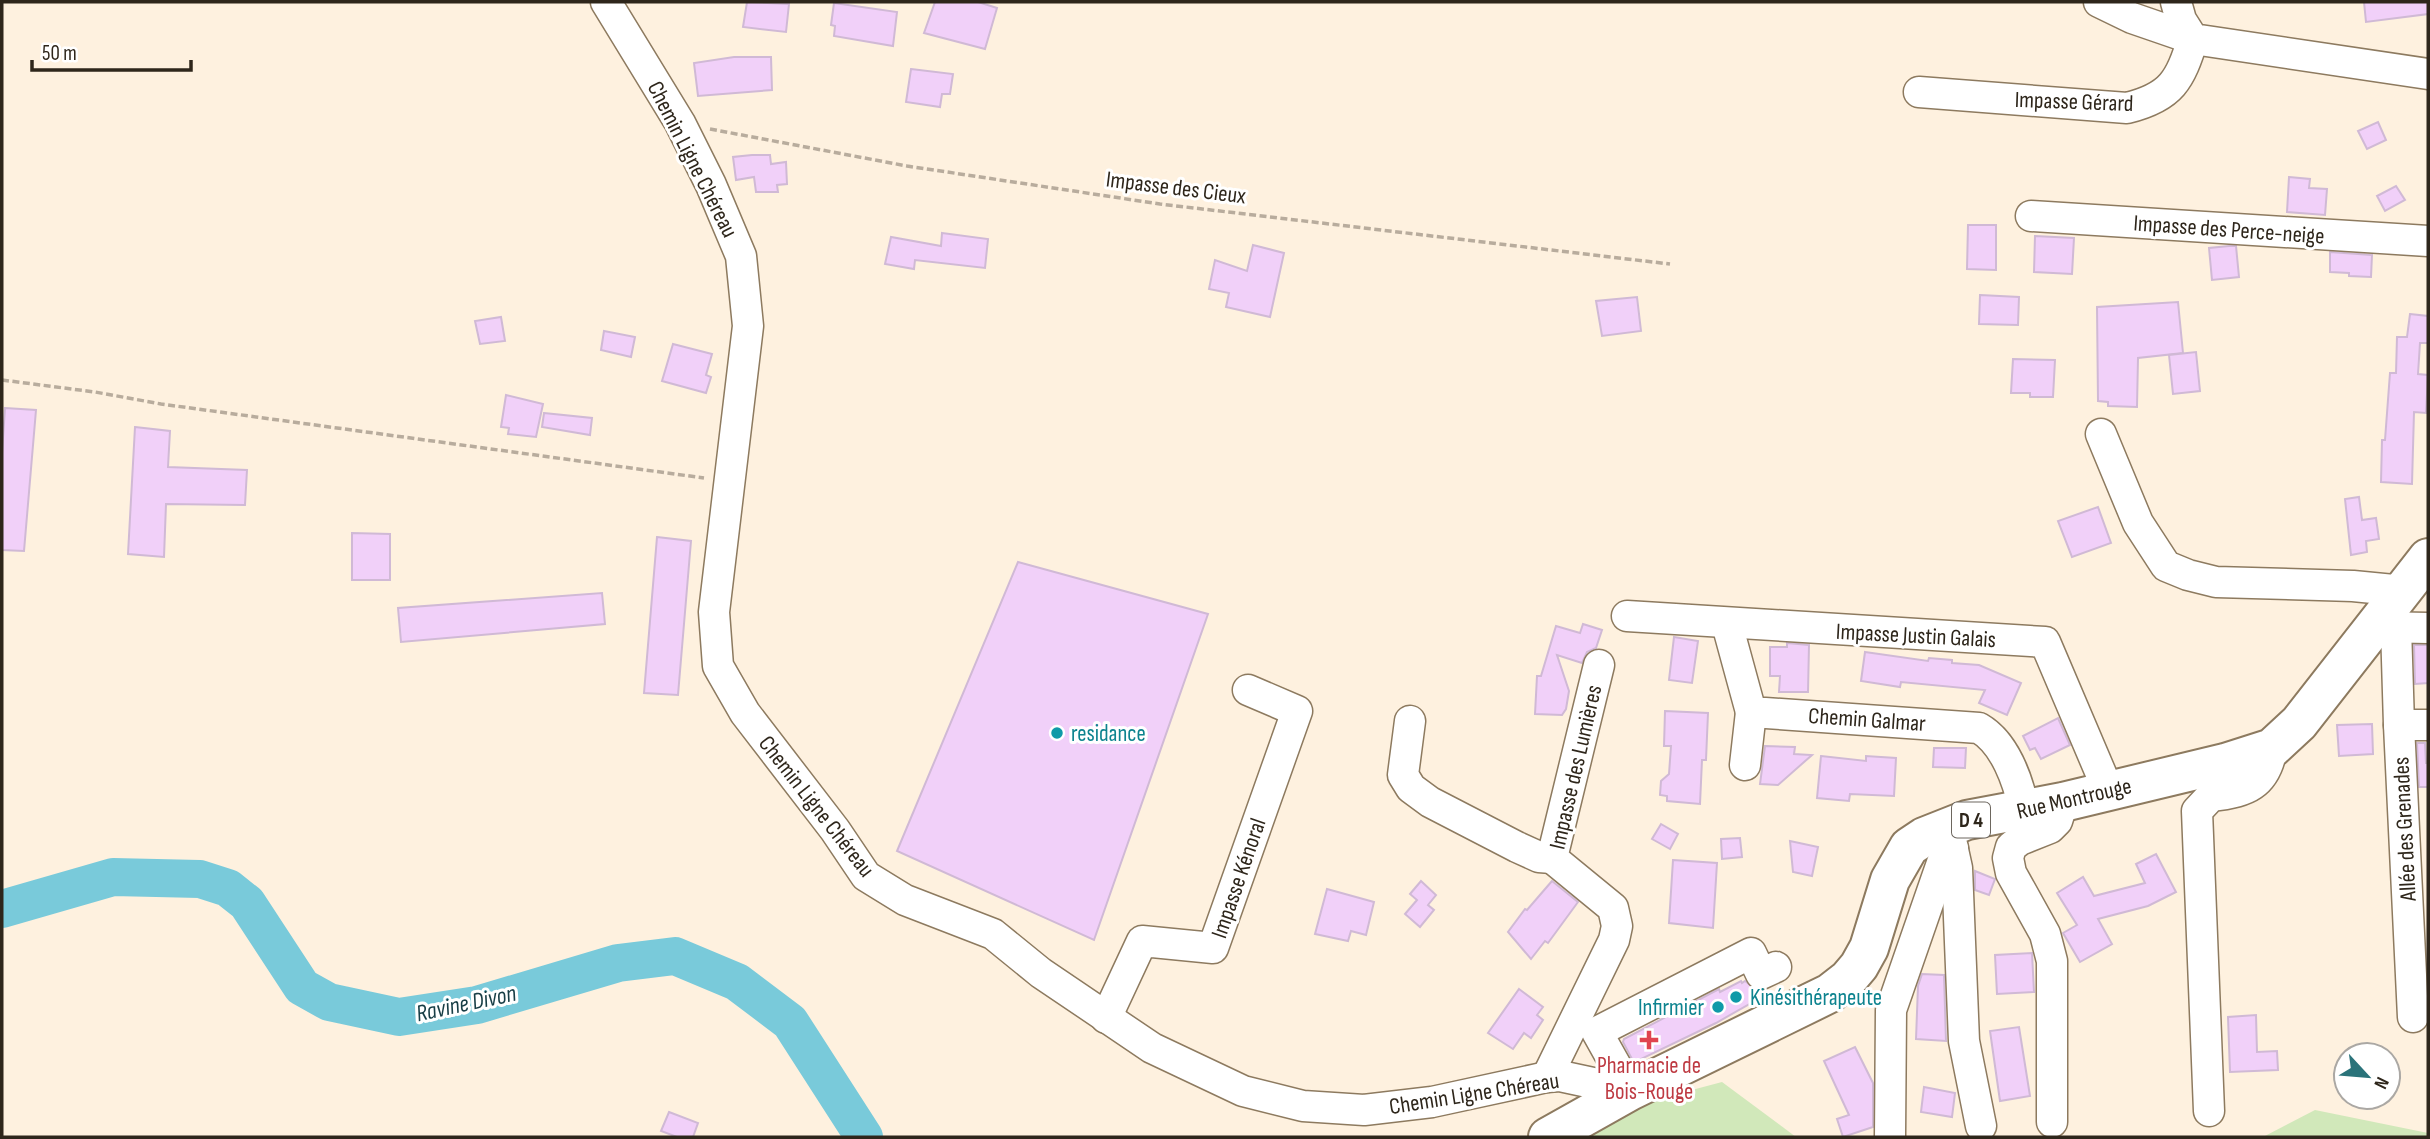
<svg xmlns="http://www.w3.org/2000/svg" width="2430" height="1139" viewBox="0 0 2430 1139" font-family="'Sofia Sans Condensed',sans-serif">
<style>
.green{fill:#d1e8ba}
.lines{fill:none;stroke-linecap:round;stroke-linejoin:round}
.river{stroke:#79cada;stroke-width:38}
.building{fill:#f1d0f9;stroke:#d0b9d5;stroke-width:2}
.minor-casing{stroke:#8d7a5f;stroke-width:33}
.major-casing{stroke:#8d7a5f;stroke-width:42}
.path{stroke:#b8ac9d;stroke-width:3.5;stroke-dasharray:7 3.5;stroke-linecap:butt}
.minor{stroke:#fff;stroke-width:30}
.major{stroke:#fff;stroke-width:38}
.culture-dot{fill:#0f9aa8;stroke:#fff;stroke-width:2.5}
.health-dot{fill:#e0444e;stroke:#fff;stroke-width:2.5}
.labels{text-anchor:middle;stroke-width:6;stroke-linejoin:round;paint-order:stroke}
.shield{fill:#fff;stroke:#6d675f;stroke-width:2}
.shield-label{font-size:21px;font-weight:bold;fill:#2e261b}
.street-label{font-size:23px;fill:#2e261b;stroke:#fff}
.culture-label{font-size:23px;fill:#0d838f;stroke:#fff;text-anchor:start}
.health-label{font-size:23px;fill:#be3a42;stroke:#fff}
.water-label{font-size:24px;font-style:italic;fill:#173d45;stroke:#fff}
</style>
<rect width="100%" height="100%" fill="#fef1df"/>
<g class="green">
<polygon points="1722,1082 1796,1137 1586,1137 1628,1107"/>
<polygon points="2315,1110 2428,1133 2428,1137 2263,1137"/>
</g>
<g class="lines">
<polyline class="river" points="2,909 113,877 200,879 228,888 247,903 302,987 329,1002 399,1017 477,1005 618,963 675,956 737,982 790,1022 864,1137"/>
</g>
<g class="building">
<polygon points="747,2 789,4 786,32 743,27"/>
<polygon points="935,2 978,2 997,8 985,49 924,33"/>
<polygon points="2364,2 2428,2 2428,14 2366,22"/>
<polygon points="834,3 897,12 893,46 834,36 835,26 831,25"/>
<polygon points="734,57 771,57 772,90 698,96 694,63"/>
<polygon points="911,69 953,74 950,94 942,94 940,107 906,102"/>
<polygon points="2378,122 2386,140 2367,149 2358,131"/>
<polygon points="752,155 770,155 771,164 786,162 787,184 777,185 778,192 756,192 754,177 736,180 733,157"/>
<polygon points="2289,177 2310,179 2309,188 2327,189 2325,215 2287,212"/>
<polygon points="2396,186 2405,200 2385,211 2377,196"/>
<polygon points="1968,225 1996,225 1996,270 1967,269"/>
<polygon points="942,233 988,239 985,268 915,260 914,269 885,264 891,237 941,246"/>
<polygon points="2035,236 2074,238 2072,274 2034,272"/>
<polygon points="1253,245 1284,253 1270,317 1226,307 1229,293 1209,289 1215,260 1247,271"/>
<polygon points="2229,246 2236,246 2239,277 2212,280 2209,248"/>
<polygon points="2330,252 2372,255 2371,277 2349,276 2349,273 2330,272"/>
<polygon points="1980,295 2019,297 2018,325 1979,324"/>
<polygon points="1637,297 1641,331 1602,336 1596,301"/>
<polygon points="2178,302 2183,353 2138,358 2137,407 2108,406 2108,402 2098,401 2097,307"/>
<polygon points="2410,314 2428,316 2428,343 2420,343 2418,374 2428,375 2426,413 2414,412 2412,484 2381,482 2382,440 2385,440 2390,373 2396,373 2397,337 2407,337"/>
<polygon points="501,317 505,341 480,344 475,321"/>
<polygon points="604,331 635,337 631,357 601,350"/>
<polygon points="673,344 712,354 706,375 711,377 706,393 662,381"/>
<polygon points="2196,352 2200,391 2173,394 2169,355"/>
<polygon points="2013,359 2055,360 2053,397 2030,397 2030,393 2011,393"/>
<polygon points="506,395 543,404 536,437 508,434 509,428 501,427"/>
<polygon points="5,408 36,410 24,551 2,550 2,453"/>
<polygon points="544,413 592,418 590,435 542,427"/>
<polygon points="135,427 170,431 168,467 247,470 245,505 166,504 164,557 128,554"/>
<polygon points="2359,497 2362,520 2376,518 2379,539 2366,541 2367,552 2351,555 2345,499"/>
<polygon points="2098,507 2111,543 2072,557 2058,521"/>
<polygon points="352,533 390,534 390,580 352,580"/>
<polygon points="657,537 691,541 678,695 644,693"/>
<polygon points="1018,562 1208,614 1094,940 897,851"/>
<polygon points="602,593 605,624 401,642 398,608"/>
<polygon points="1583,624 1602,630 1596,648 1587,652 1582,663 1557,655 1569,691 1566,709 1562,715 1535,714 1537,676 1541,676 1556,626 1580,633"/>
<polygon points="1674,637 1698,641 1692,683 1669,680"/>
<polygon points="1787,643 1809,645 1808,692 1779,692 1780,676 1770,676 1770,647 1787,647"/>
<polygon points="2414,645 2428,645 2428,683 2415,684"/>
<polygon points="1865,652 1928,661 1929,658 1952,660 1952,663 1979,665 2021,683 2007,715 1979,703 1985,690 1901,682 1900,687 1861,681"/>
<polygon points="1665,711 1708,713 1706,760 1702,760 1700,804 1667,801 1667,796 1660,795 1661,781 1669,774 1671,746 1664,746"/>
<polygon points="2058,718 2070,745 2041,759 2035,748 2030,750 2023,736"/>
<polygon points="2372,724 2373,754 2339,756 2337,725"/>
<polygon points="2417,743 2425,743 2426,763 2428,763 2428,787 2419,787"/>
<polygon points="1765,746 1795,747 1794,754 1812,755 1778,785 1760,784"/>
<polygon points="1934,748 1966,748 1965,768 1933,767"/>
<polygon points="1821,756 1866,761 1866,756 1896,758 1894,796 1850,794 1849,801 1817,798"/>
<polygon points="1661,824 1678,834 1670,849 1652,839"/>
<polygon points="1740,838 1742,857 1722,859 1721,839"/>
<polygon points="1790,841 1818,847 1812,876 1793,872"/>
<polygon points="2156,854 2176,892 2148,906 2098,919 2112,944 2080,962 2063,933 2077,925 2057,893 2083,877 2094,896 2145,883 2136,864"/>
<polygon points="1673,860 1717,863 1713,928 1669,923"/>
<polygon points="1975,871 1995,879 1989,895 1975,890"/>
<polygon points="1421,881 1436,895 1428,905 1434,910 1420,927 1405,914 1417,900 1410,894"/>
<polygon points="1552,881 1578,902 1548,943 1545,941 1531,959 1508,932 1525,909 1527,910"/>
<polygon points="1327,889 1374,902 1366,935 1351,931 1348,941 1315,934"/>
<polygon points="2032,953 2034,992 1997,994 1995,955"/>
<polygon points="1922,974 1944,975 1946,1041 1916,1039 1918,986"/>
<polygon points="1741,981 1742,983 1745,981 1757,990 1760,998 1716,1023 1635,1062 1633,1061 1623,1042 1624,1039 1719,989 1720,992"/>
<polygon points="1519,989 1543,1007 1537,1015 1543,1020 1531,1038 1524,1033 1513,1049 1488,1033"/>
<polygon points="2256,1015 2257,1052 2277,1051 2278,1070 2230,1072 2228,1017"/>
<polygon points="2019,1027 2030,1096 2000,1101 1990,1031"/>
<polygon points="1855,1047 1873,1083 1873,1127 1843,1137 1837,1119 1849,1115 1824,1061"/>
<polygon points="1924,1087 1955,1093 1952,1117 1921,1112"/>
<polygon points="669,1112 698,1123 693,1137 677,1137 661,1131"/>
</g>
<g class="lines">
<defs>
<g id="minor">
<polyline points="606,2 680,123 711,185 741,256 748,326 714,612 718,666 745,713 835,830 866,876 905,900 993,934 1041,973 1152,1048 1243,1091 1303,1106 1364,1110 1432,1102 1547,1077 1560,1076 1630,1091"/>
<polyline points="2176,2 2181,20 2193,39 2428,74"/>
<path d="M1919 92 2127 108C2172 97 2180 80 2193 39L2132 18 2099 2"/>
<polyline points="2031,216 2428,241"/>
<polyline points="2101,434 2138,523 2166,566 2188,575 2216,582 2353,586 2404,591"/>
<polyline points="1627,616 2045,642 2108,790"/>
<path d="M1727 624 1751 712 1979 728C2005 743 2018 781 2024 809"/>
<polyline points="2376,627 2428,628"/>
<polyline points="2396,627 2399,725 2428,725"/>
<polyline points="1410,721 1403,775 1411,788 1430,802 1517,847 1539,857 1552,858"/>
<polyline points="2399,725 2413,1017"/>
<polyline points="1745,765 1751,712"/>
<polyline points="1948,827 1957,868 1964,1041 1981,1126"/>
<polyline points="1106,1018 1142,941 1213,948 1297,711 1248,690"/>
<polyline points="1547,1077 1614,940 1617,926 1613,908 1552,858 1599,665"/>
<polyline points="1630,1091 1597,1032 1751,953 1761,974 1776,967"/>
<path d="M2209 1111 2197 811 2211 796C2246 793 2266 785 2272 748"/>
<polyline points="2052,1122 2052,961 2045,934 2011,873 2008,858 2011,847 2020,840 2050,828 2057,821 2063,802"/>
<polyline points="1890,1137 1891,1010 1942,863 1953,848"/>
</g>
<polyline id="major" points="1548,1137 1630,1091 1830,993 1848,979 1859,966 1869,948 1890,880 1909,847 1924,837 1967,820 2063,802 2225,763 2272,748 2299,723 2428,558"/>
</defs>
<use href="#minor" class="minor-casing"/>
<use href="#major" class="major-casing"/>
<g class="path">
<polyline points="710,129 907,166 1160,204 1670,264"/>
<polyline points="2,380 95,392 161,404 704,478"/>
</g>
<use href="#minor" class="minor"/>
<use href="#major" class="major"/>
</g>
<g class="culture-dot">
<circle cx="1057" cy="733" r="7"/>
<circle cx="1736" cy="997" r="7"/>
<circle cx="1718" cy="1007" r="7"/>
</g>
<path class="health-dot" d="M1645.5 1029.5h7v7h7v7h-7v7h-7v-7h-7v-7h7z"/>
<g class="labels">
<rect class="shield" x="1952" y="802.5" width="38" height="35" rx="5"/>
<g class="shield-label">
<text x="1971" y="827">D 4</text>
</g>
<g class="street-label">
<text transform="translate(2074 101) rotate(2)" y="8">Impasse Gérard</text>
<text transform="translate(693 159) rotate(63)" y="8">Chemin Ligne Chéreau</text>
<text transform="translate(1176 187) rotate(7)" y="8">Impasse des Cieux</text>
<text transform="translate(2229 229) rotate(4)" y="8">Impasse des Perce-neige</text>
<text transform="translate(1916 635) rotate(3)" y="8">Impasse Justin Galais</text>
<text transform="translate(1867 719) rotate(4)" y="8">Chemin Galmar</text>
<text transform="translate(1575 767) rotate(-77)" y="8">Impasse des Lumières</text>
<text transform="translate(2074 798) rotate(-13)" y="8">Rue Montrouge</text>
<text transform="translate(817 806) rotate(52)" y="8">Chemin Ligne Chéreau</text>
<text transform="translate(2404 829) rotate(-93)" y="8">Allée des Grenades</text>
<text transform="translate(1238 878) rotate(-71)" y="8">Impasse Kénoral</text>
<text transform="translate(1474 1093) rotate(-9)" y="8">Chemin Ligne Chéreau</text>
</g>
<g class="culture-label">
<text x="1071" y="741">residance</text>
<text x="1750" y="1005">Kinésithérapeute</text>
<text x="1704" y="1015" text-anchor="end">Infirmier</text>
</g>
<g class="health-label">
<text x="1649" y="1073">Pharmacie de<tspan x="1649" dy="26">Bois-Rouge</tspan></text>
</g>
<g class="water-label">
<text transform="translate(466 1003) rotate(-12)" y="8">Ravine Divon</text>
</g>
</g>
<rect width="2430" height="1139" fill="none" stroke="#2e261b" stroke-width="7"/>
<g transform="translate(2367 1076) rotate(116)"><circle r="33" fill="#ffffff" stroke="#aba8a4" stroke-width="2"/>
<path d="M0-5L12 26L0 18L-12 26Z" fill="#2a737a"/>
<text y="-10" font-size="19" font-weight="bold" text-anchor="middle" fill="#2e261b">N</text>
</g>
<path d="M32 60v10h159v-10" fill="none" stroke="#2e261b" stroke-width="3.5"/>
<text x="42" y="60" font-size="21" fill="#2e261b" stroke="#ffffff" stroke-width="5" paint-order="stroke">50 m</text>
</svg>
